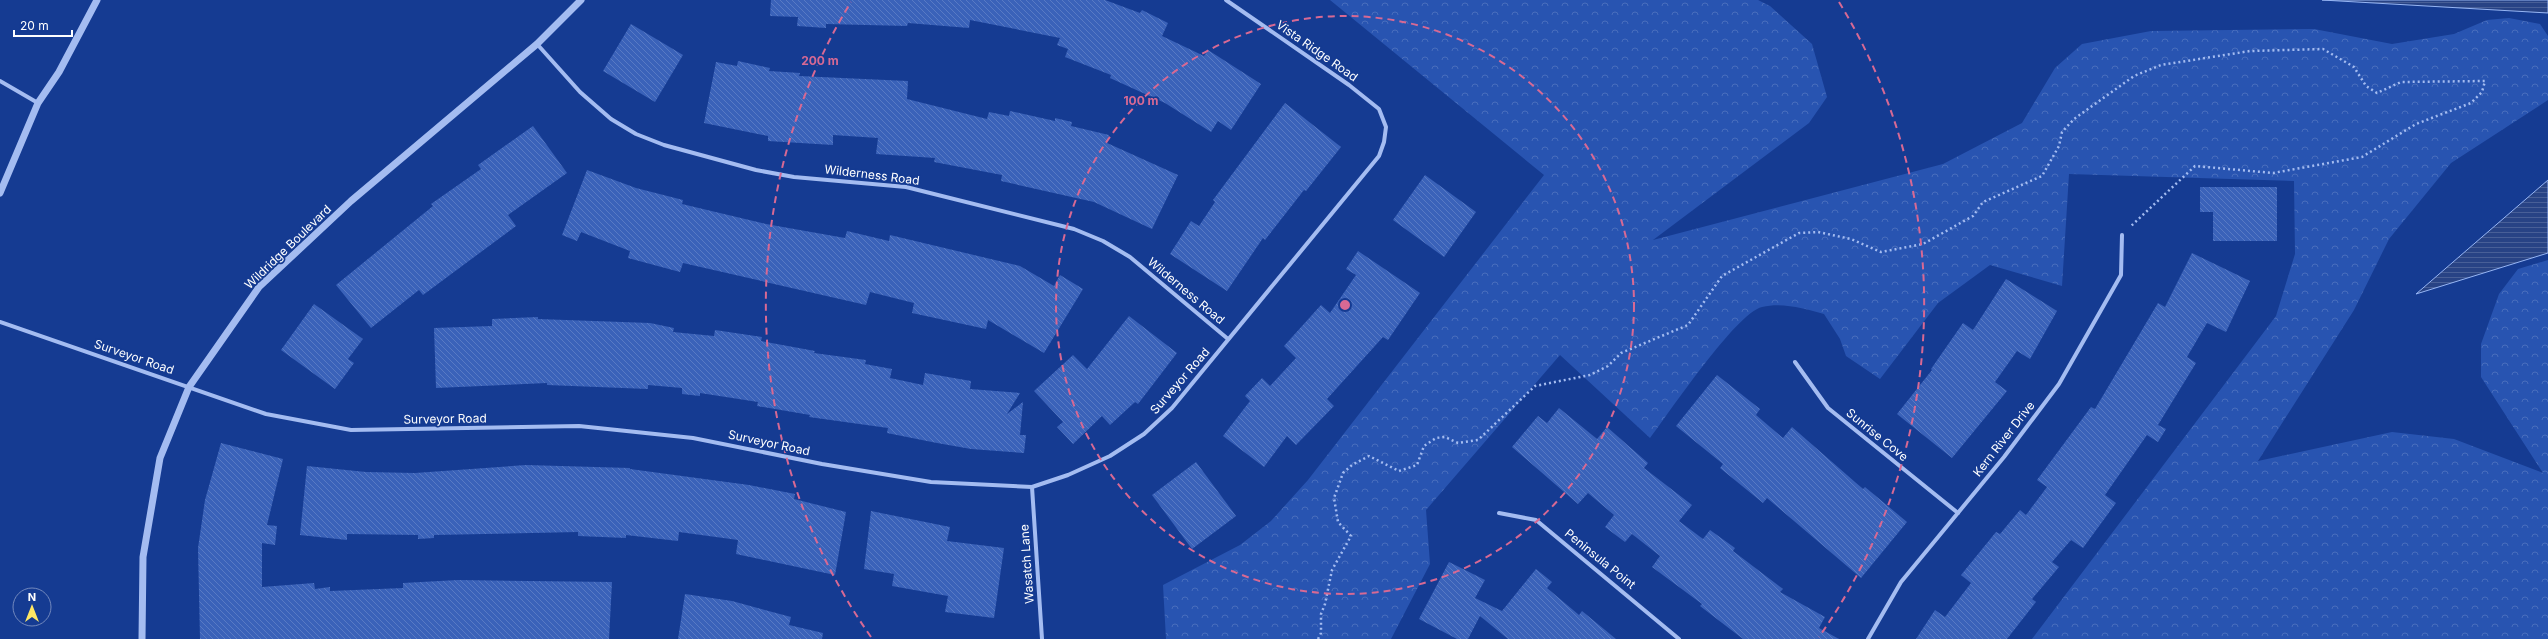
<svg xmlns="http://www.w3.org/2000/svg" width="2548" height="639" viewBox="0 0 2548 639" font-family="Inter,sans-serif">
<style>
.forest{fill:url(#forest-crowns)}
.water{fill:url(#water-rules);stroke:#96b5f4}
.building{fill:url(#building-back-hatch)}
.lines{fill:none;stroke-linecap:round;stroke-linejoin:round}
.path{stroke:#a4bcf1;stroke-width:2.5;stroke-dasharray:2 3;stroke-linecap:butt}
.minor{stroke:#a4bcf1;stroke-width:4}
.tertiary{stroke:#a4bcf1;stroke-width:7}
.ring{fill:none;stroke:#d76994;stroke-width:2;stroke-dasharray:7 5}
.labels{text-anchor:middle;stroke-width:3.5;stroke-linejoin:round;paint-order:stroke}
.street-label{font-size:12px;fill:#fff;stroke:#153b92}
.centre{fill:#d76994;stroke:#153b92;stroke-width:2}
.ring-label{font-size:12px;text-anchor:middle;font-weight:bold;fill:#d76994;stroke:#153b92;stroke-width:3.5;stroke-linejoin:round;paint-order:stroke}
</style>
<defs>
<pattern id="forest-crowns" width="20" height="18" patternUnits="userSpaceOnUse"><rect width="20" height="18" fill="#2854b1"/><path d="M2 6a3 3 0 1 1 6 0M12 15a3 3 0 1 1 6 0" fill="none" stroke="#486ebd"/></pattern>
<pattern id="water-rules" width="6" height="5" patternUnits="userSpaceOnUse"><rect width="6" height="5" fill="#284385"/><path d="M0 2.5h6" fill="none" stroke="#485f97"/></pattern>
<pattern id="building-back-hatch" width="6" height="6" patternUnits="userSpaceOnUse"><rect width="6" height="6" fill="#3a62b9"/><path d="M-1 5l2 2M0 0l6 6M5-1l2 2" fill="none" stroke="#587ac4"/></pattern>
</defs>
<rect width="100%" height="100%" fill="#153b92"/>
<path class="forest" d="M1330 0H1758L1770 6 1812 44 1827 97 1809 123 1653 240 1943 164 2022 123 2055 68 2082 44 2151 31 2314 29 2392 44 2454 34 2487 20 2509 18 2540 24 2548 36V100L2451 163 2389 239 2354 310 2258 461 2392 432 2454 439 2543 473 2481 377V344L2499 294 2518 269 2548 260V639H2032L2276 316 2295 254 2294 181 2069 174 2062 286 1990 265 1938 303 1880 379 1846 356 1840 339 1824 314C1805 309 1783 302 1762 307 1736 313 1669 413 1650 438L1560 355 1426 510 1430 564 1391 639H1166L1163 585 1240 545 1271 521 1308 480 1544 175Z"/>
<g class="water">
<polygon points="2322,0 2548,0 2548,13"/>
<polygon points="2548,180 2548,253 2416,294"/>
</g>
<g class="building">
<polygon points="771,0 1105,0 1140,13 1142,10 1168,23 1162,36 1204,56 1208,50 1261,84 1231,130 1218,121 1211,132 1165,103 1110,78 1111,75 1065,57 1068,49 1057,45 1060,38 970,20 969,28 908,23 907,26 826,24 826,28 797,26 798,17 770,16"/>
<polygon points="631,24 683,55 655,102 603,71"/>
<polygon points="738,61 770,68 769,71 800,73 799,76 908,81 907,99 987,119 989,112 1009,116 1010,111 1055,121 1055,118 1072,122 1071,126 1109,135 1107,143 1178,175 1152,229 1094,202 1001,181 1002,175 934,162 935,158 876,154 878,138 833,135 833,145 768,141 768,136 704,123 716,62 737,66"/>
<polygon points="1285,103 1341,147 1306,191 1304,190 1265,240 1263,238 1227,291 1170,254 1191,221 1199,226 1215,202 1213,200"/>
<polygon points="533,126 567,173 508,215 516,226 423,295 419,290 371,328 336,285 433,206 431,204 481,169 478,165"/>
<polygon points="587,170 636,188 683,200 682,204 766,224 845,238 847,231 889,241 890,235 1020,266 1054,286 1060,275 1083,289 1044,353 988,320 986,329 912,313 914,303 870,292 866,305 683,263 680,272 628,258 630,251 581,232 577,241 562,235"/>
<polygon points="1425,175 1476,212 1444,257 1393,220"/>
<polygon points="2200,187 2277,187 2277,241 2213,241 2213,212 2200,212"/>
<polygon points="1358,251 1420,293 1388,340 1383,337 1327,399 1334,406 1296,445 1287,436 1264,467 1223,436 1250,401 1245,396 1262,378 1270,386 1296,358 1284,346 1321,305 1330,313 1356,275 1346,269"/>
<polygon points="2192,253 2250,281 2226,332 2207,323 2187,357 2196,363 2158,425 2166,429 2158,442 2147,435 2105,495 2116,503 2083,548 2071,540 2052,562 2059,567 2032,599 2036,602 2007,639 1916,639 1935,610 1945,617 1971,583 1961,575 1996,532 2000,534 2020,510 2026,515 2047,487 2037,480 2091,407 2095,409 2158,303 2165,307"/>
<polygon points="2006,279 2057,311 2030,359 2017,351 1995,382 2007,391 1952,458 1897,414 1932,370 1931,369 1963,323 1973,330"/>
<polygon points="314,304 363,339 348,359 354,363 335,389 281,350"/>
<polygon points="1129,316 1177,353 1138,404 1135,402 1110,425 1102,416 1073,444 1057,427 1063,422 1034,391 1073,355 1087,369"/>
<polygon points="538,317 538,319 650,323 674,328 673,332 714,336 715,330 762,337 761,341 815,351 814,353 866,360 865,364 892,369 890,378 923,385 925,373 971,381 970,389 1020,393 1007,414 1023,402 1020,435 1026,435 1024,453 971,449 937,443 887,433 888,428 809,417 810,415 757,406 758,402 700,393 700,396 682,394 682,388 648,385 648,389 547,385 547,383 436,388 434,328 492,326 492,319"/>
<polygon points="1717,375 1760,409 1756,415 1783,438 1792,427 1863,489 1865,487 1907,522 1861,578 1767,498 1763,503 1720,468 1723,464 1676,426"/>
<polygon points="1559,408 1597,439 1607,427 1648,463 1644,468 1692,505 1679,521 1703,539 1710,530 1735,548 1733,551 1783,589 1780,592 1825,617 1819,628 1839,639 1743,639 1700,606 1702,604 1652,567 1660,556 1632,534 1625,542 1605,527 1614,515 1588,493 1578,504 1512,447 1538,416 1547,423"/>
<polygon points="221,443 283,459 267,525 277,526 275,545 262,543 262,587 314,583 315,589 330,587 330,591 403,588 403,583 458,580 612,582 609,639 200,639 198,548 205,500"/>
<polygon points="1196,462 1236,516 1192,549 1152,495"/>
<polygon points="526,465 630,468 630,469 749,485 795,494 794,499 846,512 835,575 736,554 738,540 679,532 678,541 626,535 626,538 578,536 578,532 434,535 434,538 418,539 418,535 347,534 347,540 300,535 307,466 366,472 415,473"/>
<polygon points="871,511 950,527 947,541 1004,548 994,618 945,612 948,596 892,586 894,574 864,569"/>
<polygon points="1449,562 1485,580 1475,598 1502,611 1536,569 1552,582 1547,588 1579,615 1582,611 1616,639 1508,639 1480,616 1468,639 1457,639 1419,619"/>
<polygon points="685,594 732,601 791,617 789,625 823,633 822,639 678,639"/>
</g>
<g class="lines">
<polyline class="path" points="1318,639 1321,633 1321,614 1325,604 1332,570 1351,536 1338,522 1334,498 1343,473 1352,465 1369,456 1399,471 1417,465 1424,446 1436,438 1445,437 1458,443 1478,440 1535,386 1590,375 1608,366 1621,353 1688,325 1722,276 1799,233 1818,232 1851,239 1881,252 1923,244 1973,216 1983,202 2042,176 2059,146 2062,132 2074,119 2134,76 2161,65 2250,51 2323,49 2354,67 2366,86 2377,93 2401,82 2485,81 2482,92 2471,103 2416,124 2362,157 2273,173 2195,166 2130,227"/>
<g class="minor">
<polyline points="537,44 580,92 611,119 636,134 664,145 756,170 794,177 906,187 1074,229 1103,241 1130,257 1228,339"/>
<polyline points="0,81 38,103"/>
<polyline points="0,322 266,414 351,430 579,426 693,438 822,464 931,482 1032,487 1068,475 1110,456 1144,434 1172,408 1379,156 1384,142 1386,127 1379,109 1349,85 1226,0"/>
<polyline points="1795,362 1828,408 1958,513"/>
<polyline points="1032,487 1042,639"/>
<polyline points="1499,513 1536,520 1679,639"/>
<polyline points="1868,639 1901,582 2004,457 2059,384 2121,275 2122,235"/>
</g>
<g class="tertiary">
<polyline points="0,193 38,103 59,72 97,0"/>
<polyline points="142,639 143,557 160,458 189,387 259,287 351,201 537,44 581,0"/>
</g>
</g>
<g class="ring">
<circle cx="1345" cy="305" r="289"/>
<path d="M871 637A579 579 0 0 1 851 2M1839 2A579 579 0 0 1 1819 637"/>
</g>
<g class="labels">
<g class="street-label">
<text transform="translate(1317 51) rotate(35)" y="4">Vista Ridge Road</text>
<text transform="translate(872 175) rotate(7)" y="4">Wilderness Road</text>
<text transform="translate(288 247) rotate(-44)" y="4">Wildridge Boulevard</text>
<text transform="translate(1186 291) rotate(40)" y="4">Wilderness Road</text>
<text transform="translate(134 357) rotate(19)" y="4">Surveyor Road</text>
<text transform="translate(1180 381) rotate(-49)" y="4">Surveyor Road</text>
<text transform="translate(445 419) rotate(-1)" y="4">Surveyor Road</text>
<text transform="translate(1877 435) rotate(39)" y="4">Sunrise Cove</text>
<text transform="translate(2004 439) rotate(-52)" y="4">Kern River Drive</text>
<text transform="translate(769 443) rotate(12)" y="4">Surveyor Road</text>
<text transform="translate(1600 559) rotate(39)" y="4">Peninsula Point</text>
<text transform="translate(1027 564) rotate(-94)" y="4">Wasatch Lane</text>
</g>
</g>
<circle cx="1345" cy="305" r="6" class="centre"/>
<g class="ring-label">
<text x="820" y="65">200 m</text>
<text x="1141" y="105">100 m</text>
</g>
<g transform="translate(32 607)"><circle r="19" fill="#153b92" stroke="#7389be"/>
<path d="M0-3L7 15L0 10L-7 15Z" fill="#ffe764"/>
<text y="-6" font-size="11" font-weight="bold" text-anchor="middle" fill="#ffffff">N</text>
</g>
<path d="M14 30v6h58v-6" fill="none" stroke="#ffffff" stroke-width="2"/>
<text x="20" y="30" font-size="12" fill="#ffffff" stroke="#153b92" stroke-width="3" paint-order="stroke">20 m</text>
</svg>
